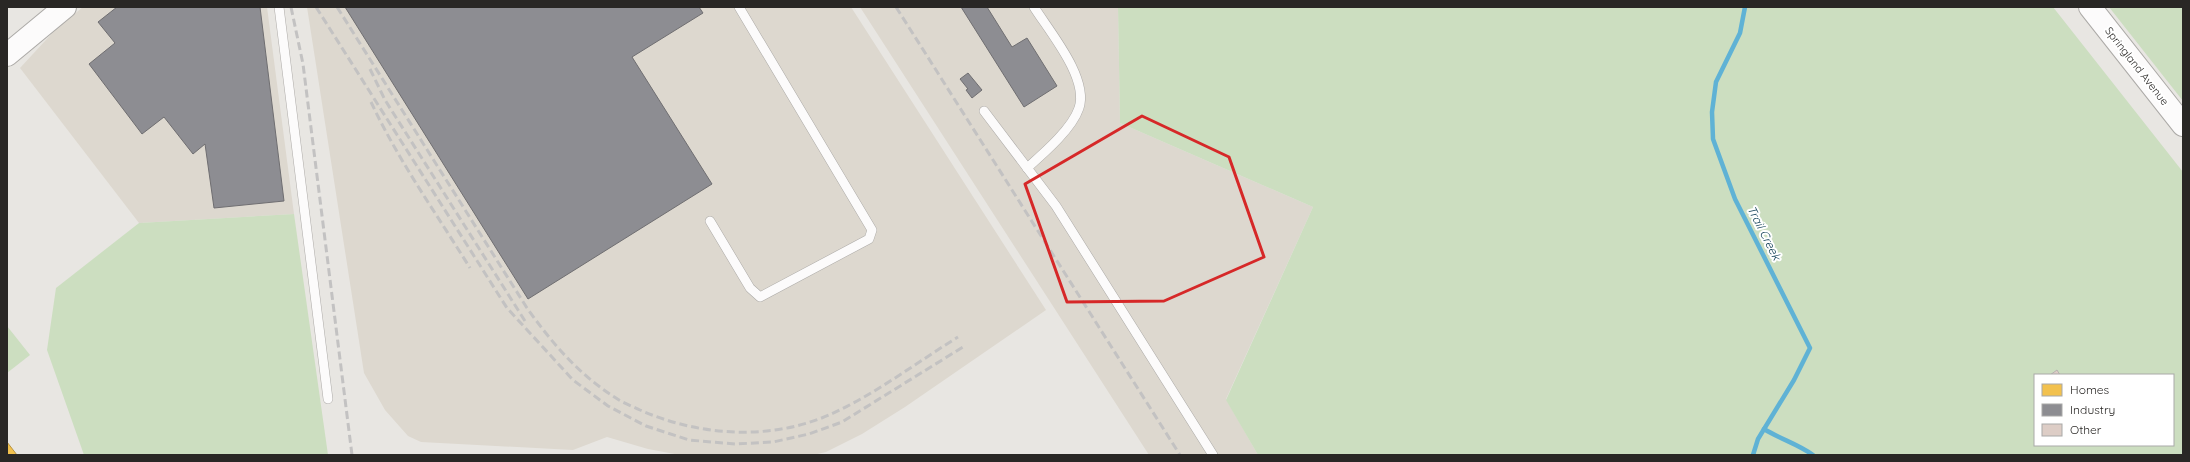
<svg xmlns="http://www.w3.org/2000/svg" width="2190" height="462" viewBox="0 0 2190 462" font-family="Quicksand,sans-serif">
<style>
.built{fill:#ddd8cf}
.green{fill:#ccdec0;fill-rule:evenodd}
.homes{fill:#f2c14e;stroke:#b69342}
.industry{fill:#8d8d92;stroke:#6f6e71}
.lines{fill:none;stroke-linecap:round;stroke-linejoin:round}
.stream{stroke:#5fb2d5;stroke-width:4.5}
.building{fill:#ddcdc6;stroke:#b6b3b1}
.service-casing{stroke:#acaaa7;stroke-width:10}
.tertiary-casing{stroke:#acaaa7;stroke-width:24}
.service{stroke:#fcfbfb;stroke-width:9}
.tertiary{stroke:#fcfbfb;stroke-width:22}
.rail{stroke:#c3c2c2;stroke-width:3;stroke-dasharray:8 4;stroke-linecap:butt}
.marked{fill:none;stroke:#d62828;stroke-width:3;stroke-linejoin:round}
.labels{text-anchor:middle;stroke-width:4;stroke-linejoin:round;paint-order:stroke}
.street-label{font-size:11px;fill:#292725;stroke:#fff}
.water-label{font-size:12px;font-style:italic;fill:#19465d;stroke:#fff}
</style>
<rect width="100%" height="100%" fill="#e8e6e2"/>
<g class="built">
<polygon points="83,7 267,7 294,214 139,223 20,68 57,28"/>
<polygon points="307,7 851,7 1046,310 905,407 862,434 826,452 813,455 680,455 648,449 607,437 573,450 421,442 408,436 385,410 364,373"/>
<polygon points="860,7 1118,7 1120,123 1313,207 1226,399 1258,455 1149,455"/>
</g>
<g class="green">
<path d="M1118 7H2053L2183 172V455H1258L1226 400 1313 207 1120 123ZM2035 375H2173V445H2035Z"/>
<polygon points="2109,7 2183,7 2183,101"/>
<polygon points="294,214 328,455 84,455 47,350 56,288 139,223"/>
<polygon points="7,326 30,355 7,373"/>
</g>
<polygon class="homes" points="7,442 17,455 7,455"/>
<g class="industry">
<polygon points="117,7 260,7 284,201 214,208 205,144 193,154 164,117 142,134 89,64 115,43 98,22"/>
<polygon points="345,7 699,7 703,13 632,57 712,184 528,299"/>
<polygon points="961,7 987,7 1012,47 1027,38 1057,86 1024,107"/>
<polygon points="968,73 982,90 972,98 966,90 968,89 960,79"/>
</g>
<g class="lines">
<g class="stream">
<polyline points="1745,7 1740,33 1716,82 1712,112 1713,139 1735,199 1810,348 1794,380 1758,439 1753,455"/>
<path d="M1764 429C1780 439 1798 444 1813 455"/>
</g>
</g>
<polygon class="building" points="2057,370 2060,375 2050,375"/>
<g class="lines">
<defs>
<g id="service">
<polyline points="279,7 328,399"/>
<polyline points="984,111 1056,206 1213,455"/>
<path d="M1027 168C1044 153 1072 129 1079 108 1089 78 1049 31 1034 7"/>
<polyline points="710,221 750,288 760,297 869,239 872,230 739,7"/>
</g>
<g id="tertiary">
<polyline points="2090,7 2183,125"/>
<polyline points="7,55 65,7"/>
</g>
</defs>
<use href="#service" class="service-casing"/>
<use href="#tertiary" class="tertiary-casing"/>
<use href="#service" class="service"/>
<use href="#tertiary" class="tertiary"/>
<g class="rail">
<polyline points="291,7 303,64 352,455"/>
<polyline points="316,7 507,308 573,380 608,406 646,426 689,440 735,444 773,442 809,434 842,422 963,347"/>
<path d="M337 7 527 308C552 343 579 375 616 398 623 403 632 406 640 410 699 436 769 441 829 415 874 395 916 363 958 337"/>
<polyline points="896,7 1180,455"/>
<polyline points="370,69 385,100 525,321"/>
<path d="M371 102C398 160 436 213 470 268"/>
</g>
</g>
<path class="marked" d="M1142 116 1229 157 1264 257 1164 301 1067 302 1025 184Z"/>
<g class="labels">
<g class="street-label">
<text transform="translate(2137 66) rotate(52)" y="4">Springland Avenue</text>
</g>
<g class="water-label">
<text transform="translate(1764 233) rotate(63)" y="4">Trail Creek</text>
</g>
</g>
<rect width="2190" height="462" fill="none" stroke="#292725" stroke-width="16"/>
<rect x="2034" y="374" width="140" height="72" fill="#ffffff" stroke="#a9a9a8"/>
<rect x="2042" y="384" width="20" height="12" fill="#f2c14e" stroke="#a9a9a8"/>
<text x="2070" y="394" font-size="12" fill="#292725">Homes</text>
<rect x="2042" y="404" width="20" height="12" fill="#8d8d92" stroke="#a9a9a8"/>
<text x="2070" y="414" font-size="12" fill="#292725">Industry</text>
<rect x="2042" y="424" width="20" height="12" fill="#ddcdc6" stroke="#a9a9a8"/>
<text x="2070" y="434" font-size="12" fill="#292725">Other</text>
</svg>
